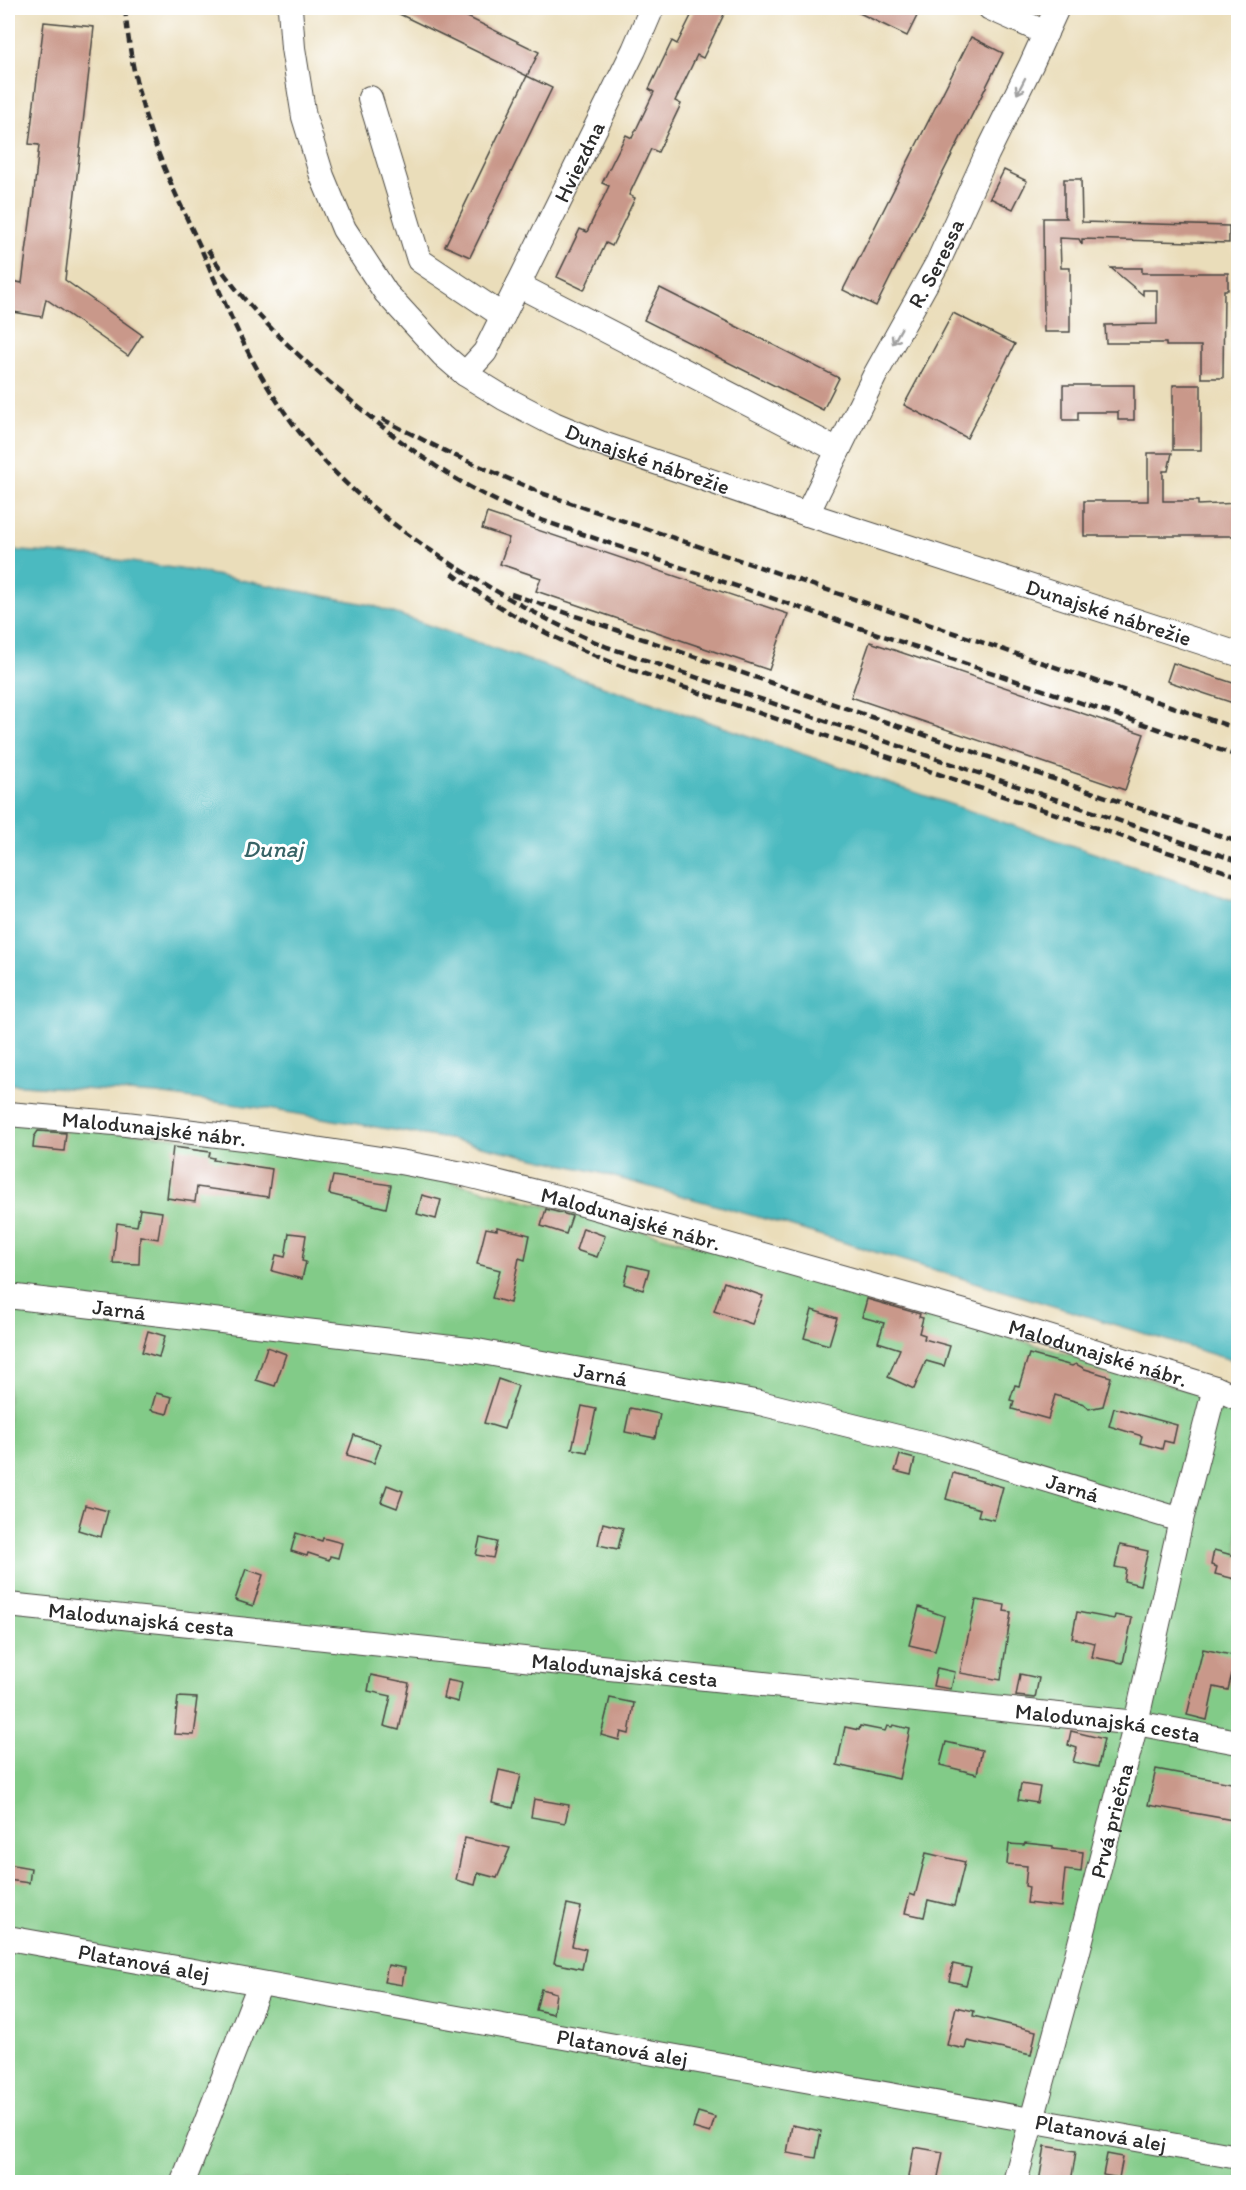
<svg xmlns="http://www.w3.org/2000/svg" width="1246" height="2190" viewBox="0 0 1246 2190" font-family="Itim,sans-serif">
<style>
.green{fill:#82cb88;stroke:#567b5a;stroke-width:1.5}
.water{fill:#4bbac0;stroke:#3b7276;stroke-width:1.5}
.building{fill:#c9988a}
.lines{fill:none;stroke-linecap:round;stroke-linejoin:round}
.minor-casing{stroke:#484640;stroke-width:26}
.minor{stroke:#fff;stroke-width:24}
.rail{stroke:#2b2b2b;stroke-width:4.5;stroke-dasharray:9 4.5;stroke-linecap:butt}
.oneway{stroke:#a0a0a0}
.labels{text-anchor:middle;stroke-width:6;stroke-linejoin:round;paint-order:stroke}
.street-label{font-size:22px;fill:#2b2b2b;stroke:#fff}
.water-label{font-size:24px;font-style:italic;fill:#386467;stroke:#fff}
</style>
<rect width="100%" height="100%" fill="#fff"/>
<filter id="ink" filterUnits="userSpaceOnUse"><feTurbulence type="fractalNoise" baseFrequency=".0167" numOctaves="2"/><feDisplacementMap in="SourceGraphic" scale="12" xChannelSelector="R" yChannelSelector="G"/><feConvolveMatrix kernelMatrix="1 2 1 2 8 2 1 2 1" color-interpolation-filters="sRGB"/></filter>
<filter id="wash" filterUnits="userSpaceOnUse"><feTurbulence type="fractalNoise" baseFrequency=".008" numOctaves="4" result="noise"/><feDisplacementMap in="SourceGraphic" scale="24" xChannelSelector="R" yChannelSelector="G"/><feGaussianBlur stdDeviation="1.35" result="paint"/><feColorMatrix in="noise" values="0 0 0 0 0 0 0 0 0 0 0 0 0 0 0 0 0 1.4 0 .05"/><feComposite in="paint" operator="in"/></filter>
<g filter="url(#wash)">
<rect width="100%" height="100%" fill="#eaddba"/>
<polygon class="green" points="8,1120 229,1143 449,1181 719,1251 1238,1405 1238,2182 8,2182"/>
<polygon class="water" points="8,550 89,556 194,571 371,605 579,678 1238,902 1238,1362 783,1224 597,1172 454,1140 268,1109 157,1094 8,1084"/>
<g id="blocks">
<g class="building">
<polygon points="387,8 449,8 539,52 527,76"/>
<polygon points="695,8 727,8 703,58 697,55 675,101 681,104 658,152 651,149 629,195 635,198 612,246 606,243 584,290 557,277 580,229 587,232 609,186 602,183 626,135 632,138 654,92 649,89 672,41 677,44"/>
<polygon points="849,8 921,8 907,36"/>
<polygon points="44,22 94,27 65,280 142,335 128,356 46,299 42,317 8,311 8,280 22,283 34,192 39,145 29,144"/>
<polygon points="971,37 1003,53 876,306 843,290"/>
<polygon points="527,76 552,88 470,257 445,246"/>
<polygon points="1004,170 1027,181 1013,209 990,198"/>
<polygon points="1064,179 1081,179 1082,222 1229,226 1229,243 1082,239 1082,245 1079,239 1060,238 1061,268 1070,268 1070,332 1044,332 1043,218 1067,218 1064,214"/>
<polygon points="1111,268 1142,268 1142,273 1228,273 1228,290 1224,290 1223,378 1201,378 1201,346 1166,346 1166,343 1106,343 1105,325 1157,324 1157,290 1143,290 1143,295"/>
<polygon points="660,288 839,378 823,410 644,320"/>
<polygon points="953,313 1015,344 967,438 904,405"/>
<polygon points="1063,385 1134,385 1134,420 1118,420 1118,412 1078,412 1078,420 1063,420"/>
<rect x="1173" y="385" width="28" height="65"/>
<polygon points="1148,453 1172,453 1168,471 1163,471 1163,501 1198,501 1198,505 1239,503 1239,536 1084,536 1084,501 1148,501"/>
<polygon points="487,513 788,614 769,670 536,591 541,578 500,564 509,538 482,529"/>
<polygon points="870,642 1144,734 1125,790 851,697"/>
<polygon points="1173,663 1239,685 1239,705 1167,681"/>
<polygon points="38,1131 66,1133 64,1151 33,1148 34,1137"/>
<polygon points="173,1147 210,1152 209,1157 214,1158 213,1160 272,1169 268,1197 197,1187 195,1202 167,1198"/>
<polygon points="333,1176 391,1185 386,1208 329,1194"/>
<polygon points="422,1195 441,1200 436,1219 417,1214"/>
<polygon points="140,1209 162,1212 158,1239 140,1236 139,1264 113,1263 117,1223 137,1226"/>
<polygon points="546,1209 572,1216 566,1234 541,1226"/>
<polygon points="497,1227 530,1235 525,1260 519,1258 510,1303 492,1298 500,1270 477,1264 486,1228 497,1230"/>
<polygon points="583,1228 605,1236 597,1257 576,1250"/>
<polygon points="289,1233 306,1235 302,1261 306,1262 302,1279 272,1271 276,1255 285,1257"/>
<polygon points="629,1265 649,1270 643,1290 624,1284"/>
<polygon points="724,1282 763,1296 752,1324 714,1311"/>
<polygon points="867,1299 920,1314 919,1317 923,1318 919,1333 925,1335 924,1339 950,1346 944,1366 926,1361 914,1389 888,1377 900,1349 878,1342 884,1323 862,1317"/>
<polygon points="812,1310 837,1318 829,1345 804,1338"/>
<polygon points="148,1331 165,1336 159,1357 142,1352"/>
<polygon points="267,1347 286,1354 275,1386 256,1380"/>
<polygon points="1029,1354 1072,1366 1076,1364 1085,1369 1111,1377 1103,1406 1089,1409 1084,1404 1055,1395 1048,1419 1012,1409 1014,1401 1010,1400 1015,1385 1019,1386"/>
<polygon points="498,1379 518,1386 504,1429 484,1423"/>
<polygon points="156,1393 172,1397 167,1414 151,1410"/>
<polygon points="582,1406 596,1409 587,1452 572,1449"/>
<polygon points="630,1408 660,1414 655,1438 625,1432"/>
<polygon points="1114,1408 1177,1425 1173,1443 1164,1441 1162,1449 1140,1443 1142,1436 1109,1426"/>
<polygon points="354,1435 381,1444 374,1463 347,1455"/>
<polygon points="900,1455 915,1459 911,1475 895,1471"/>
<polygon points="953,1473 1003,1487 994,1520 978,1516 980,1509 946,1499"/>
<polygon points="387,1485 403,1491 397,1508 381,1502"/>
<polygon points="85,1505 108,1511 101,1537 78,1530"/>
<polygon points="603,1523 623,1528 618,1549 598,1545"/>
<polygon points="296,1533 322,1541 323,1538 342,1543 338,1558 330,1556 329,1560 308,1553 307,1556 291,1551"/>
<polygon points="480,1538 497,1542 493,1558 476,1555"/>
<polygon points="1120,1545 1148,1551 1140,1585 1124,1581 1126,1569 1115,1567"/>
<polygon points="1214,1550 1239,1557 1239,1580 1215,1574 1217,1567 1211,1565"/>
<polygon points="246,1569 263,1575 253,1606 235,1600"/>
<polygon points="976,1600 1005,1605 1004,1611 1011,1612 1001,1680 960,1673"/>
<polygon points="919,1607 944,1616 935,1651 909,1645"/>
<polygon points="1077,1612 1114,1619 1115,1615 1132,1618 1123,1663 1092,1657 1095,1643 1072,1638"/>
<polygon points="1203,1649 1236,1656 1228,1690 1214,1687 1207,1720 1187,1715"/>
<polygon points="937,1668 955,1672 951,1689 933,1686"/>
<polygon points="1020,1674 1039,1678 1035,1698 1016,1696"/>
<polygon points="371,1675 409,1683 399,1730 384,1726 391,1696 368,1691"/>
<polygon points="447,1680 462,1683 458,1702 443,1698"/>
<polygon points="178,1697 197,1698 195,1714 197,1714 194,1735 174,1734"/>
<polygon points="610,1698 634,1703 629,1734 621,1732 619,1740 601,1735"/>
<polygon points="893,1725 910,1729 899,1779 837,1765 845,1727 859,1730 860,1726 885,1731 887,1726 892,1727"/>
<polygon points="1071,1731 1104,1739 1098,1767 1073,1762 1077,1748 1068,1745"/>
<polygon points="946,1742 982,1750 977,1774 940,1765"/>
<polygon points="1156,1769 1237,1784 1233,1820 1148,1805"/>
<polygon points="499,1770 521,1775 513,1808 492,1803"/>
<polygon points="1021,1784 1040,1787 1037,1803 1018,1800"/>
<polygon points="534,1799 569,1805 565,1823 531,1817"/>
<polygon points="465,1838 510,1848 497,1878 478,1873 475,1885 456,1880"/>
<polygon points="1025,1843 1053,1846 1053,1849 1083,1852 1081,1872 1065,1870 1061,1907 1027,1903 1029,1887 1025,1886 1027,1866 1007,1864 1009,1844 1024,1845"/>
<polygon points="926,1853 965,1862 954,1906 928,1900 924,1917 905,1913 910,1894 915,1896"/>
<polygon points="8,1864 31,1868 29,1883 8,1880"/>
<polygon points="567,1904 581,1907 572,1946 586,1949 582,1969 554,1963"/>
<polygon points="953,1964 971,1968 966,1985 949,1981"/>
<polygon points="388,1965 405,1968 402,1985 384,1982"/>
<polygon points="541,1989 556,1993 553,2014 536,2010"/>
<polygon points="956,2007 974,2011 973,2016 1036,2031 1031,2055 967,2041 965,2049 947,2045"/>
<polygon points="698,2112 715,2117 710,2133 693,2128"/>
<polygon points="792,2125 821,2131 816,2158 787,2153"/>
<polygon points="1045,2146 1076,2151 1071,2182 1039,2182"/>
<polygon points="914,2147 943,2152 937,2182 909,2177"/>
<polygon points="1107,2154 1123,2157 1119,2178 1103,2175"/>
</g>
</g>
</g>
<g filter="url(#ink)">
<use href="#blocks" fill-opacity="0" stroke="#484640" stroke-width="1.5"/>
<g class="lines">
<defs>
<g id="minor">
<path id="s1" d="M290 8 293 48 304 117 322 176 344 229 386 293 443 355 465 374 504 398 554 424 600 443 807 514 1238 654"/>
<polyline points="990,8 1046,33"/>
<polyline points="370,98 419,260 503,316"/>
<polyline points="518,285 838,450"/>
<path id="s2" d="M465 374 485 352 634 50 652 8"/>
<path id="s3" d="M807 514 875 375 938 262 987 154 1031 65 1057 8"/>
<path id="s4" d="M8 1114 126 1124 243 1138 400 1162 468 1175 572 1201 979 1316 1215 1388 1238 1398"/>
<path id="s5" d="M8 1296 477 1351 760 1403 942 1448 1181 1520"/>
<path id="s6" d="M8 1605 1136 1723 1238 1742"/>
<path id="s7" d="M8 1938 1238 2157"/>
<polyline points="183,2182 260,1984"/>
<path id="s8" d="M1015 2182 1077 1955 1136 1723 1181 1520 1215 1388"/>
</g>
</defs>
<use href="#minor" class="minor-casing"/>
<use href="#minor" class="minor"/>
<g class="rail">
<path d="M125 8C129 51 137 94 152 136 165 173 182 208 199 244 222 296 243 350 275 398 325 475 393 529 471 576 515 603 559 627 607 647L1238 861"/>
<path d="M208 250C244 306 291 350 342 393 406 448 461 490 541 520L1238 756"/>
<polyline points="382,419 451,454 544,494 1238,729"/>
<path d="M452 573C504 614 559 642 621 666L1238 876"/>
<polyline points="511,594 1238,842"/>
</g>
</g>
<defs><path id="oneway-shaft" d="M-6 0H5M1.5-3L5.5 0L1.5 3" fill="none" stroke-width="1.6" stroke-linecap="round" stroke-linejoin="round" transform="scale(1.5)"/></defs>
<g class="oneway">
<use href="#oneway-shaft" transform="translate(1021 86) rotate(117)"/>
<use href="#oneway-shaft" transform="translate(897 336) rotate(119)"/>
</g>
</g>
<g class="labels">
<g class="street-label">
<text dy="8" stroke="none"><textPath href="#s2" startOffset="242">Hviezdna</textPath></text>
<text dy="8" stroke="none"><textPath href="#s3" startOffset="282">R. Seressa</textPath></text>
<text dy="8" stroke="none"><textPath href="#s1" startOffset="621">Dunajské nábrežie</textPath></text>
<text dy="8" stroke="none"><textPath href="#s1" startOffset="1107">Dunajské nábrežie</textPath></text>
<text dy="8" stroke="none"><textPath href="#s4" startOffset="147">Malodunajské nábr.</textPath></text>
<text dy="8" stroke="none"><textPath href="#s4" startOffset="633">Malodunajské nábr.</textPath></text>
<text dy="8" stroke="none"><textPath href="#s5" startOffset="112">Jarná</textPath></text>
<text dy="8" stroke="none"><textPath href="#s4" startOffset="1119">Malodunajské nábr.</textPath></text>
<text dy="8" stroke="none"><textPath href="#s5" startOffset="598">Jarná</textPath></text>
<text dy="8" stroke="none"><textPath href="#s5" startOffset="1084">Jarná</textPath></text>
<text dy="8" stroke="none"><textPath href="#s6" startOffset="134">Malodunajská cesta</textPath></text>
<text dy="8" stroke="none"><textPath href="#s6" startOffset="620">Malodunajská cesta</textPath></text>
<text dy="8" stroke="none"><textPath href="#s6" startOffset="1106">Malodunajská cesta</textPath></text>
<text dy="8" stroke="none"><textPath href="#s8" startOffset="374">Prvá priečna</textPath></text>
<text dy="8" stroke="none"><textPath href="#s7" startOffset="138">Platanová alej</textPath></text>
<text dy="8" stroke="none"><textPath href="#s7" startOffset="624">Platanová alej</textPath></text>
<text dy="8" stroke="none"><textPath href="#s7" startOffset="1110">Platanová alej</textPath></text>
</g>
<g class="water-label">
<text x="273" y="857">Dunaj</text>
</g>
</g>
<rect width="1246" height="2190" fill="none" stroke="#fff" stroke-width="30"/>
</svg>
